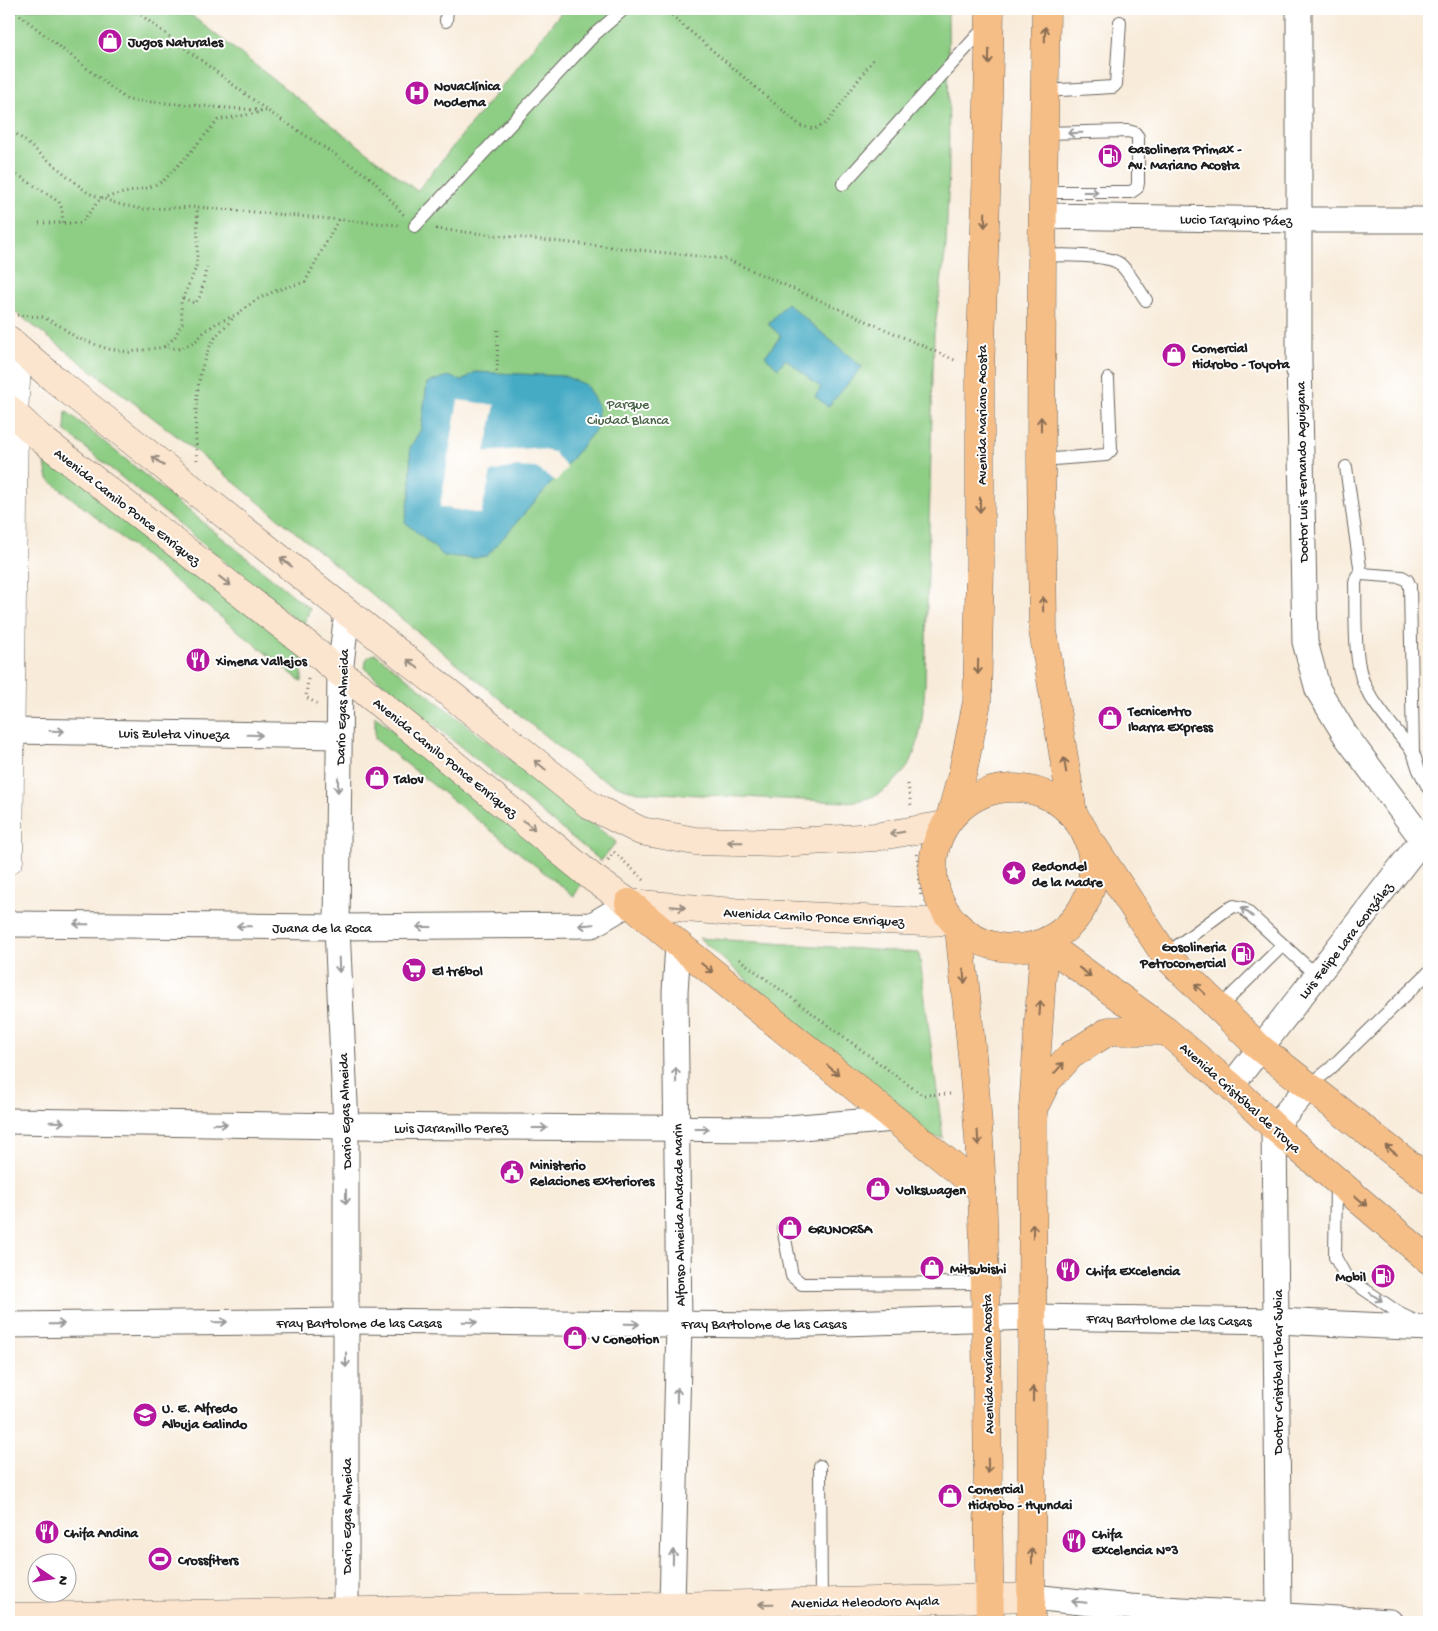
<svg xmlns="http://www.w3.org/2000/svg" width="1438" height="1631" viewBox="0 0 1438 1631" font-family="'Gochi Hand',sans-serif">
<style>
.green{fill:#8dcd84;stroke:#547450}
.water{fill:#44aac4;stroke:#306370}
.pier{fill:#f8ebd9}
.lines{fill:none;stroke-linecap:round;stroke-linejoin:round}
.service-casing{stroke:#69645e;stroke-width:14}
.minor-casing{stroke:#69645e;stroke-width:27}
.tertiary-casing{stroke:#69645e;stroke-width:29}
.secondary-casing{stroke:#69645e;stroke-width:29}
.primary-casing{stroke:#69645e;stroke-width:29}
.trunk-casing{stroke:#69645e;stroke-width:29}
.path{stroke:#69645e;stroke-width:3;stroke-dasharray:1 4;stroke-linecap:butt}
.service{stroke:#fff;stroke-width:12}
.minor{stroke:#fff;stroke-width:25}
.tertiary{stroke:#fff;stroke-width:28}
.secondary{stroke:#fbe5cf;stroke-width:28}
.primary{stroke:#f6be87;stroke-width:28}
.trunk{stroke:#f6be87;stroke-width:28}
.oneway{stroke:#896d52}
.oneway2{stroke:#999}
.oneway3{stroke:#978b7e}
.labels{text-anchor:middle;stroke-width:4;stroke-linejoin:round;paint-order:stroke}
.poi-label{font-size:14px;font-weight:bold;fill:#1c1c1c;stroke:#fff;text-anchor:start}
.street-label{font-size:14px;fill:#1c1c1c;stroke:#fff}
.park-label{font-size:14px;fill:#496346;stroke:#fff}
</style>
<rect width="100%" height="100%" fill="#fff"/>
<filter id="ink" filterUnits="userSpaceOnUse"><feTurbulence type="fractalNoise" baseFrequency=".02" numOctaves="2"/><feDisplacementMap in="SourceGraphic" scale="10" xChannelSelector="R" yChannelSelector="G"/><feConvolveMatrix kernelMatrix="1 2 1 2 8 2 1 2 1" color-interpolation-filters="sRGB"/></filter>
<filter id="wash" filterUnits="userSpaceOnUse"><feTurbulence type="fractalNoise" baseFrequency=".0096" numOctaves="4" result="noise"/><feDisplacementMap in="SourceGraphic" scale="20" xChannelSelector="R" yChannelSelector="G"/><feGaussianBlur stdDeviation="1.12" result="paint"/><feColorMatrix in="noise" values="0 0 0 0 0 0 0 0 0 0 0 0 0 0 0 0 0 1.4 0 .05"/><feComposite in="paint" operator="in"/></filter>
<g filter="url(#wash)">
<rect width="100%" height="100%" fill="#f8ebd9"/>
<g class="green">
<path d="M9 9H183L417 191 564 9H948L949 170 946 247 934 334 925 685C923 709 922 738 911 761 907 769 900 776 894 782 880 796 864 801 845 802L638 792C618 788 604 780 587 770L191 447 9 307Z"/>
<polygon points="66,411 310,609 303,626 65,431"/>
<polygon points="53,456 302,656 302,682 48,479 45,464"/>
<path d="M376 654 616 842 601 861 365 669C365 660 367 655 376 654Z"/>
<polygon points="375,716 582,883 574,896 375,739"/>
<polygon points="699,938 919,953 943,1138 925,1136"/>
</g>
<g class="water">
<polygon points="787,303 862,367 828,407 815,396 821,388 786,359 778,368 765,356 781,336 768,324"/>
<polygon points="475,372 564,376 586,385 598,406 597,428 554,480 487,556 475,558 444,556 405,522 411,487 410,448 421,429 427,383 448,376 462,381"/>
</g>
<polygon class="pier" points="458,400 495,405 485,452 532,448 554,452 567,468 556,481 536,468 514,467 491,472 481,514 440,507"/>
</g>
<g filter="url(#ink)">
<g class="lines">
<defs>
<g id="service">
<polyline points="446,21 447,9"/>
<polyline points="1044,91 1113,87 1116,84 1120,22"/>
<polyline points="843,184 986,26"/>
<polyline points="1043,192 1131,192 1137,188 1138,183 1138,137 1135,133 1128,131 1043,133"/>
<polyline points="415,226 595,34 624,9"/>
<path d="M1042 256C1058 255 1108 254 1120 264 1128 271 1139 290 1146 300"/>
<polyline points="1041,460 1106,455 1111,450 1108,379"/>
<polyline points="1346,467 1361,574 1402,577 1407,580 1410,586 1413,752 1419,770 1429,789"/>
<path d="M1361 574 1357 576 1355 583C1356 612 1353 662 1365 686 1376 709 1398 732 1413 752"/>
<polyline points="1165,955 1226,910 1234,906 1243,908 1317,976"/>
<polyline points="1219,1008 1283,945"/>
<polyline points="1310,1085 1330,1069 1429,972"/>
<polyline points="1336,1182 1335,1257 1346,1277 1402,1315 1415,1321"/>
<polyline points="783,1228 792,1276 802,1284 985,1283"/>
<polyline points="820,1466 821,1603"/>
</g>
<g id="minor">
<polyline points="1299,9 1299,360 1305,642 1318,690 1346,736 1423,840"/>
<polyline points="1042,216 1299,220 1429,220"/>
<polyline points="9,731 339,736"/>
<polyline points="9,924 337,927 592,925 629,903"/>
<polyline points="1231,1086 1429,831"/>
<polyline points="9,1121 346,1126 778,1129 894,1119"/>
<polyline points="9,1325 346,1321 781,1325 1033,1317 1277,1321 1429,1328"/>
<polyline points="1032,1597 1130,1607 1390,1622"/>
<polyline points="672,1606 679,1324 675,992 678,944"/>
<polyline points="346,1612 346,1126 337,927 340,673 347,612"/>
<polyline points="1279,1616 1274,1127 1310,1085"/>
</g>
<polyline id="tertiary" points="9,860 14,413 18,348"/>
<g id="secondary">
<polyline points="9,340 53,378 591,806 641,831 695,841 778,843 875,837 945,825"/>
<polyline points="9,409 39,437 310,647 340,673 362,689 593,878 629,903 744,913 924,922 953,921"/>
<polyline points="9,1617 672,1606 1032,1597"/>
</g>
<g id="primary">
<polyline points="629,903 678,944 982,1190"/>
<path d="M959 928C968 1016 978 1103 982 1191 988 1335 987 1479 990 1622"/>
<polyline points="1031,1622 1033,1109 1044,945"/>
</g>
<g id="trunk">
<polyline points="1046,9 1042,256 1041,460 1043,631 1073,813"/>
<circle cx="1013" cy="868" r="80"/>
<polyline points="950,818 963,771 977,702 980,566 980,371 986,198 990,9"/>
<polyline points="1092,844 1165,955 1260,1048 1429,1180"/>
<polyline points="1046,944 1166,1031 1231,1086 1274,1127 1429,1260"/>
<polyline points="1033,1109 1047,1081 1071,1055 1109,1031 1166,1031"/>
</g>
</defs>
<use href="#service" class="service-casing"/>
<use href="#minor" class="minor-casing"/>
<use href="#tertiary" class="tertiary-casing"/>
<use href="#secondary" class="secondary-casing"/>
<use href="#primary" class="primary-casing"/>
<use href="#trunk" class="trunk-casing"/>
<g class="path">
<polyline points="12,9 127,100 267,111"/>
<polyline points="133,9 268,111 371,178 404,215"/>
<polyline points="664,9 801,126 814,129 827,123 875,57"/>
<polyline points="9,128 88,193 118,204 142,209 197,207 398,225"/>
<polyline points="9,169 59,202 62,209 63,223"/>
<polyline points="39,223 81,223 101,198 147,188 162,182 187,156 218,120 262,112"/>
<polyline points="436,229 726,259 957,361"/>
<path d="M183 298 194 303C204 299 202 276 208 265"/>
<polyline points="17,315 43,317 60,326 77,338 108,349 129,352 164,347 180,349 196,341 205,331 217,323 236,315 256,300 277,290 305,282 338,220"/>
<polyline points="164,347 175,337 182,323 181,302 196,268 198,244 197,207"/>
<polyline points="497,371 498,326"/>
<path d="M197 460C194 425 194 367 215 338 221 330 228 324 234 317"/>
<polyline points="308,679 306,697 317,704"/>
<polyline points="908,784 911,806"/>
<polyline points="917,854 921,898"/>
<polyline points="608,860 614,852 644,880"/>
<polyline points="739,959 922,1095 951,1094"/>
</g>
<use href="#service" class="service"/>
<use href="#minor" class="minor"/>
<use href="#tertiary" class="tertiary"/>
<use href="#secondary" class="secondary"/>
<use href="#primary" class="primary"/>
<use href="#trunk" class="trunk"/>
</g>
<defs><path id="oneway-shaft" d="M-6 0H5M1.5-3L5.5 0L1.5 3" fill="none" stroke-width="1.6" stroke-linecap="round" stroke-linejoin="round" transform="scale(1.25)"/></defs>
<g class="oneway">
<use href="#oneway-shaft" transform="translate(1045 34) rotate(-89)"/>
<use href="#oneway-shaft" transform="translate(989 57) rotate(91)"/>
<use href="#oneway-shaft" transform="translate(985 220) rotate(92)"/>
<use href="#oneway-shaft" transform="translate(1041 424) rotate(-90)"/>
<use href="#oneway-shaft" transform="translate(980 505) rotate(90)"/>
<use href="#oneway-shaft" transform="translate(1043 604) rotate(-91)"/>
<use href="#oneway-shaft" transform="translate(978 667) rotate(91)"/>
<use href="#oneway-shaft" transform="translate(1065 765) rotate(-99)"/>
<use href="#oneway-shaft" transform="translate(707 968) rotate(39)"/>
<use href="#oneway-shaft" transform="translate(1085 972) rotate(36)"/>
<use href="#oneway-shaft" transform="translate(964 976) rotate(84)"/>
<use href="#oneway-shaft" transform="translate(1200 989) rotate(-136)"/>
<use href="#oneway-shaft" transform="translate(1040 1008) rotate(-86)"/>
<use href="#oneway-shaft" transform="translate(1059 1068) rotate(-48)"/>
<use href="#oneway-shaft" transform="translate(833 1070) rotate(39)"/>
<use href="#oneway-shaft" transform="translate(978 1138) rotate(86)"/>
<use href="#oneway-shaft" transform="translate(1391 1150) rotate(-142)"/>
<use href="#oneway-shaft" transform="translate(1361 1201) rotate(41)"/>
<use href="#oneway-shaft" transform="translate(1033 1231) rotate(-90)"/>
<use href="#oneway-shaft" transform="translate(1033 1394) rotate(-90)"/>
<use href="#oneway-shaft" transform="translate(988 1466) rotate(89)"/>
<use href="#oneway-shaft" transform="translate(1032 1556) rotate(-90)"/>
</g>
<g class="oneway2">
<use href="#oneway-shaft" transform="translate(1075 133) rotate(178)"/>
<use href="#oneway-shaft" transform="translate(1091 192)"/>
<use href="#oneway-shaft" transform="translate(57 731) rotate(1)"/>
<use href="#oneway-shaft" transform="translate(255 735) rotate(1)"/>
<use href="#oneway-shaft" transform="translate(338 785) rotate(91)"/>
<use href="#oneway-shaft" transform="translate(1247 912) rotate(-142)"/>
<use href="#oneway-shaft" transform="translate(81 924) rotate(-179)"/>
<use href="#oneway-shaft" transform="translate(586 925) rotate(175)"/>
<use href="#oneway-shaft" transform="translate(244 926) rotate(-179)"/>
<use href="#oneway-shaft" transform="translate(424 927) rotate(180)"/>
<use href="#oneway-shaft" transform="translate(339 965) rotate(88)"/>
<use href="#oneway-shaft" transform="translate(676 1075) rotate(-91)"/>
<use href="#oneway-shaft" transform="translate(57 1122) rotate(1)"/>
<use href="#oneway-shaft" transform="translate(220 1124) rotate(1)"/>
<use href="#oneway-shaft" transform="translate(540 1128)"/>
<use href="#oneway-shaft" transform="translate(702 1129)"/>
<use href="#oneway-shaft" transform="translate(346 1197) rotate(90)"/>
<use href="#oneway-shaft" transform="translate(1376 1297) rotate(34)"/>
<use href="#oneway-shaft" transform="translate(220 1322) rotate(-1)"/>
<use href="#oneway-shaft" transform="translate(470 1322) rotate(1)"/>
<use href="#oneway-shaft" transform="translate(57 1324) rotate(-1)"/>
<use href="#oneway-shaft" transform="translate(632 1324) rotate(1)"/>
<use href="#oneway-shaft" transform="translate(346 1360) rotate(90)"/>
<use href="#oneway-shaft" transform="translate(677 1395) rotate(-89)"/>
<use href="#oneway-shaft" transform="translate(673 1557) rotate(-89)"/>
<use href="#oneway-shaft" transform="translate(1079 1602) rotate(-174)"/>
</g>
<g class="oneway3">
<use href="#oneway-shaft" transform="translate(158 461) rotate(-142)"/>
<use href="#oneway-shaft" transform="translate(286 562) rotate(-142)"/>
<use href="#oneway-shaft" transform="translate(225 581) rotate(38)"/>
<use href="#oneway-shaft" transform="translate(413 664) rotate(-141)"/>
<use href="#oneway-shaft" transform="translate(540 765) rotate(-141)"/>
<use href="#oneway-shaft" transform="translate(529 825) rotate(39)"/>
<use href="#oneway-shaft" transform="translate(897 833) rotate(170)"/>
<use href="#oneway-shaft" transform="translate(735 842) rotate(-179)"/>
<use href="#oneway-shaft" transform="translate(678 907) rotate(5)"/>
<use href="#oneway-shaft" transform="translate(766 1604) rotate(179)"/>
</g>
</g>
<defs>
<symbol id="shop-disc" viewBox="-11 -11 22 22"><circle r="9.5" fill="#b5179e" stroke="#fff"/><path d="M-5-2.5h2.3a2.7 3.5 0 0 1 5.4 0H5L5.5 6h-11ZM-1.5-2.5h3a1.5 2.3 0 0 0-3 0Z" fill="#fff"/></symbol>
<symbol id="hospital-disc" viewBox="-11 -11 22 22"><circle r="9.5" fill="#b5179e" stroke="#fff"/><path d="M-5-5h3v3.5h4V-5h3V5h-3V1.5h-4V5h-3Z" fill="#fff"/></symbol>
<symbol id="fuel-disc" viewBox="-11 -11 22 22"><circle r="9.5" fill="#b5179e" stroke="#fff"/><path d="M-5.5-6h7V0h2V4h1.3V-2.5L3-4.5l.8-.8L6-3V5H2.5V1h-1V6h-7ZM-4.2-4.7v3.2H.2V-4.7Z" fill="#fff"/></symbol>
<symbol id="restaurant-disc" viewBox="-11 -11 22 22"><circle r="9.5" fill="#b5179e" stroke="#fff"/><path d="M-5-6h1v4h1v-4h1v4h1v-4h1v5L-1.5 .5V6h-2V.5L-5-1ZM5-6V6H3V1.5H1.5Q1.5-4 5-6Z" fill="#fff"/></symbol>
<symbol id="sight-disc" viewBox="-11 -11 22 22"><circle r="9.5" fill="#b5179e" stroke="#fff"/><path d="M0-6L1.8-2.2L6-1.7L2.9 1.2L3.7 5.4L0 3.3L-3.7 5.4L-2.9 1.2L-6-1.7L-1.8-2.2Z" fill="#fff"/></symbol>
<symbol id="supermarket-disc" viewBox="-11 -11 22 22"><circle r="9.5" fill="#b5179e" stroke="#fff"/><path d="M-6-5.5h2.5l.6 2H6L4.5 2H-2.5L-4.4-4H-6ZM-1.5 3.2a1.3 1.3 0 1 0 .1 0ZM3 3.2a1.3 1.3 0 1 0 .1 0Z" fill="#fff"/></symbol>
<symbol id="civic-disc" viewBox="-11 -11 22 22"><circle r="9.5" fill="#b5179e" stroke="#fff"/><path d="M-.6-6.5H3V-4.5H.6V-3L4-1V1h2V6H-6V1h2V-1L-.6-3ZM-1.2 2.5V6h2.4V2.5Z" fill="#fff"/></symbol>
<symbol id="school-disc" viewBox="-11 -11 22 22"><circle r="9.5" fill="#b5179e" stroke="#fff"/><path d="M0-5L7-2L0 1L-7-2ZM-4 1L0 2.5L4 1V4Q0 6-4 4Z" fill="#fff"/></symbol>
<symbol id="stadium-disc" viewBox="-11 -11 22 22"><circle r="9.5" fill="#b5179e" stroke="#fff"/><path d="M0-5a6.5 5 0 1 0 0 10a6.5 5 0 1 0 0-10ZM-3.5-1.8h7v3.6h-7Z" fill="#fff"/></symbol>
</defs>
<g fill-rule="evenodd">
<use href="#shop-disc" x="96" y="27" width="28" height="28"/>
<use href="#hospital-disc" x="403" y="79" width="28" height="28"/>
<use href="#fuel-disc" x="1096" y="142" width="28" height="28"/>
<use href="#shop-disc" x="1160" y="341" width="28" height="28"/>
<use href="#restaurant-disc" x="184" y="646" width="28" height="28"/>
<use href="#shop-disc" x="1096" y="704" width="28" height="28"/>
<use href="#shop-disc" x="363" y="764" width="28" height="28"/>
<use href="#sight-disc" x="1000" y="859" width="28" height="28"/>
<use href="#fuel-disc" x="1229" y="940" width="28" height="28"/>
<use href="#supermarket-disc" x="400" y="956" width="28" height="28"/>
<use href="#civic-disc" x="498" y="1158" width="28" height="28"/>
<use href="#shop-disc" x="864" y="1175" width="28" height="28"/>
<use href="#shop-disc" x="776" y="1214" width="28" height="28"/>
<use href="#shop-disc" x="918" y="1254" width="28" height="28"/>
<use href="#restaurant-disc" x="1054" y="1256" width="28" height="28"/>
<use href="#fuel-disc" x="1369" y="1262" width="28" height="28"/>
<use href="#shop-disc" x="561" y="1324" width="28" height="28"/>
<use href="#school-disc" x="131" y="1401" width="28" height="28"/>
<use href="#shop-disc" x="936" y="1482" width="28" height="28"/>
<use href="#restaurant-disc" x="33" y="1518" width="28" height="28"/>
<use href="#restaurant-disc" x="1060" y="1527" width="28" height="28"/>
<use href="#stadium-disc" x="146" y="1545" width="28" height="28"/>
</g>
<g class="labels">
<g class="poi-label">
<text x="128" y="46">Jugos Naturales</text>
<text x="434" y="90">NovaClínica<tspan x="434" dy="16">Moderna</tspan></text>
<text x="1128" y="153">Gasolinera Primax -<tspan x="1128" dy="16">Av. Mariano Acosta</tspan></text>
<text x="1192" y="352">Comercial<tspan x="1192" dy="16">Hidrobo - Toyota</tspan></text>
<text x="216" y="665">Ximena Vallejos</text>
<text x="1128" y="715">Tecnicentro<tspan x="1128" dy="16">Ibarra Express</tspan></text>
<text x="394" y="783">Talov</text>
<text x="1032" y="870">Redondel<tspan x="1032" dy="16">de la Madre</tspan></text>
<text x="1226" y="951" text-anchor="end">Gosolineria<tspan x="1226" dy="16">Petrocomercial</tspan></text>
<text x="432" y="975">El trébol</text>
<text x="530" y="1169">Ministerio<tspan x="530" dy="16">Relaciones Exteriores</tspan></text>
<text x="896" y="1194">Volkswagen</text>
<text x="808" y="1233">GRUNORSA</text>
<text x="950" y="1273">Mitsubishi</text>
<text x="1086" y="1275">Chifa Excelencia</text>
<text x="1366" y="1281" text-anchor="end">Mobil</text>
<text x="592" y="1343">V Conection</text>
<text x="162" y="1412">U. E. Alfredo<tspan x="162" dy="16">Albuja Galindo</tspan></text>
<text x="968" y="1493">Comercial<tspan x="968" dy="16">Hidrobo - Hyundai</tspan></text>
<text x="64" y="1537">Chifa Andina</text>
<text x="1092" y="1538">Chifa<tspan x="1092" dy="16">Excelencia Nº3</tspan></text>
<text x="178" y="1564">Crossfiters</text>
</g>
<g class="street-label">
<text transform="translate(1236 219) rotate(1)" y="5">Lucio Tarquino Páez</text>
<text transform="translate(981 415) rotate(-90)" y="5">Avenida Mariano Acosta</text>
<text transform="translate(1301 472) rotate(-91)" y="5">Doctor Luis Fernando Aguigana</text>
<text transform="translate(128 506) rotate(38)" y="5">Avenida Camilo Ponce Enriquez</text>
<text transform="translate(341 707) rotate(-88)" y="5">Dario Egas Almeida</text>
<text transform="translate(174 733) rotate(1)" y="5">Luis Zuleta Vinueza</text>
<text transform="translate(446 757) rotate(39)" y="5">Avenida Camilo Ponce Enriquez</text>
<text transform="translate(814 916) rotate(3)" y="5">Avenida Camilo Ponce Enriquez</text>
<text x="322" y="932">Juana de la Roca</text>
<text transform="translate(1345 940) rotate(-52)" y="5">Luis Felipe Lara González</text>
<text transform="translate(1241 1097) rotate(42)" y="5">Avenida Cristóbal de Troya</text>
<text transform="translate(344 1111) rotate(-92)" y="5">Dario Egas Almeida</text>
<text x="451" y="1132">Luis Jaramillo Perez</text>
<text transform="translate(678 1215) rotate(-91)" y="5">Alfonso Almeida Andrade Marin</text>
<text transform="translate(1169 1319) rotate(1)" y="5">Fray Bartolome de las Casas</text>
<text x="359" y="1327">Fray Bartolome de las Casas</text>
<text x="764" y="1328">Fray Bartolome de las Casas</text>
<text transform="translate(987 1364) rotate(-91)" y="5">Avenida Mariano Acosta</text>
<text transform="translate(1277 1372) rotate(-90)" y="5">Doctor Cristóbal Tobar Subia</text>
<text transform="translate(346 1516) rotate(-90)" y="5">Dario Egas Almeida</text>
<text transform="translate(865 1601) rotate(-1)" y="5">Avenida Heleodoro Ayala</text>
</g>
<g class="park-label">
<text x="628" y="408">Parque<tspan x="628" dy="16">Ciudad Blanca</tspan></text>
</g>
</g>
<rect width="1438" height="1631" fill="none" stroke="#fff" stroke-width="30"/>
<g transform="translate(52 1578) rotate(103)"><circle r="24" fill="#ffffff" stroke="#a4a4a4"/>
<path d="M0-4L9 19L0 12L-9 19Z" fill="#b5179e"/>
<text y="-8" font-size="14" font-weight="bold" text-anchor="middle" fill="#1c1c1c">N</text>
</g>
</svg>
